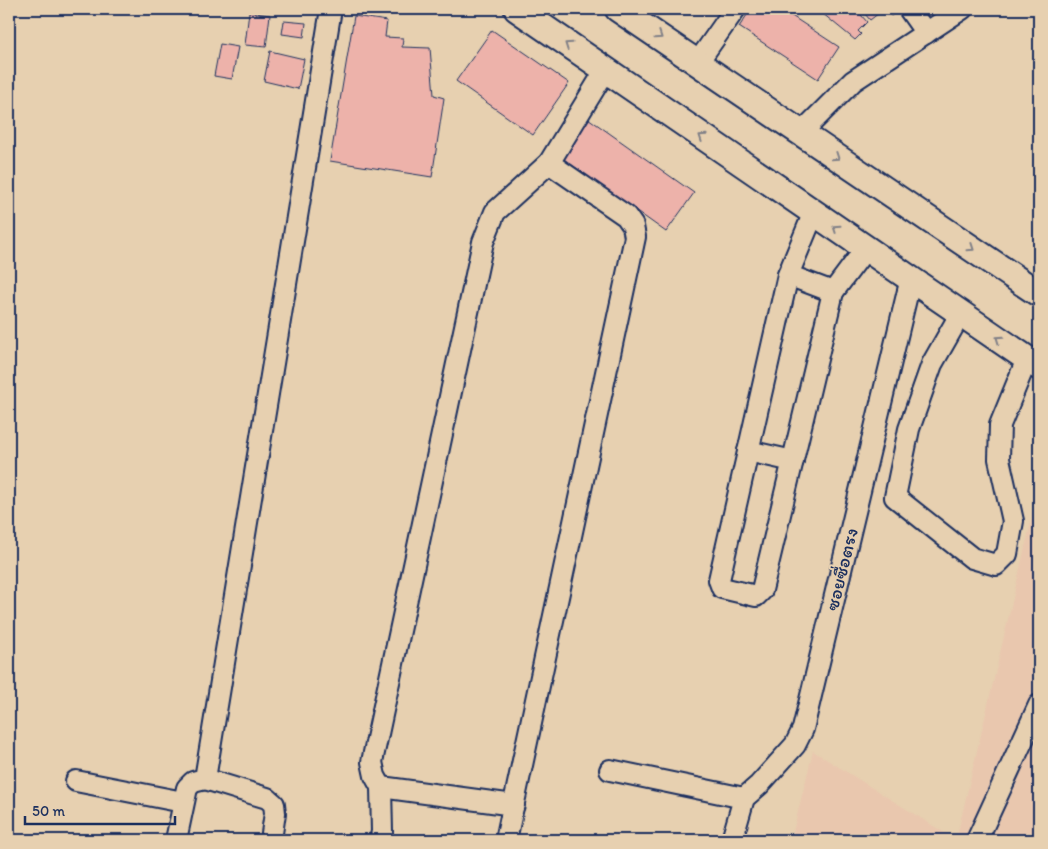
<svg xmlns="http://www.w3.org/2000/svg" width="1048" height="849" viewBox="0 0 1048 849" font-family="Itim,'Playpen Sans Thai',sans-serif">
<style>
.built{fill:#e9c7ae}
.building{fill:#edb2aa;stroke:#1b2f5e}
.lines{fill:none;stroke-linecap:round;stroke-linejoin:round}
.minor-casing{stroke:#1b2f5e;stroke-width:24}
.major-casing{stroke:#1b2f5e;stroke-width:29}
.minor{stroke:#e7d0b0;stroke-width:20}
.major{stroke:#e7d0b0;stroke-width:25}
.oneway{stroke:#818087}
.labels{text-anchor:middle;stroke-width:4;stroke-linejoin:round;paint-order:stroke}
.street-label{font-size:19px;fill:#1b2f5e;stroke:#e7d0b0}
</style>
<rect width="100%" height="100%" fill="#e7d0b0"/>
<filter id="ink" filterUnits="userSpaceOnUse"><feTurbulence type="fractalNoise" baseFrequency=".02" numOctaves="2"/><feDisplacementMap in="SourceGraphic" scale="10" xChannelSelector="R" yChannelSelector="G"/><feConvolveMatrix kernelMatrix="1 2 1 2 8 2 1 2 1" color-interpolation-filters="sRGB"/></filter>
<g filter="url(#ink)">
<polygon class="built" points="1039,488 1039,840 791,840 813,751 956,840"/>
<g class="building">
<polygon points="751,9 781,9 839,47 818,79 739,27"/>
<polygon points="828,9 856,9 867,22 858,31 861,34 855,40 822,13"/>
<polygon points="861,9 884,9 870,20"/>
<polygon points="885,9 899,9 891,16"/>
<polygon points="249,12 270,15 266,47 245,45"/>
<polygon points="354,16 387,21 385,37 403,38 402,47 430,48 434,95 444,98 432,177 330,161"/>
<polygon points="284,21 306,23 304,37 282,34"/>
<polygon points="492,30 569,83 533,135 456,81"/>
<polygon points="220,44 238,47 232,79 214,76"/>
<polygon points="270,51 304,59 298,89 264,81"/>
<polygon points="585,116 694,193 666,232 558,155"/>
</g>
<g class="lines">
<defs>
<g id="minor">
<polyline points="909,9 926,33"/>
<polyline points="698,62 735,9"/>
<polyline points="801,133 853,81 962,9"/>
<polyline points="814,212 788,275 833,292 866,248"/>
<polyline points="788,275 719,580 722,588 756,596 762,590 833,292"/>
<polyline points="961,313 932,364 909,429 895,497 972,558 996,565 1007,554 1013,521 999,459 1000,425 1027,359"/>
<polyline points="748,451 793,461"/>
<polyline points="610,770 744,798"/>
<polyline points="205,779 267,798 274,804 275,813 271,840"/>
<polyline points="76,781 183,802"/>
<polyline points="381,787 514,805"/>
<polyline points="176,840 187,788 193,782 205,779 331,9"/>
<polyline points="380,840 382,832 381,787 375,776 372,762 483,242 495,212 549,163 605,71"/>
<polyline points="506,840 635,237 633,226 626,216 549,163"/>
<polyline points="732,840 744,798 759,785 795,745 803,729 911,278"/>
<polyline points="977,840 1039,705"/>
</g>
<g id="major">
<polyline points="517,9 1039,367"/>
<polyline points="618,9 1039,294"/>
</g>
</defs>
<use href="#minor" class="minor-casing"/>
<use href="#major" class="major-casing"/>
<use href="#minor" class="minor"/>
<use href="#major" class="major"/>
</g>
<defs><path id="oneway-chevron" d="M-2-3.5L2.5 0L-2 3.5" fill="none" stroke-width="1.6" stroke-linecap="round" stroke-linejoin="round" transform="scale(1.25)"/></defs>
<g class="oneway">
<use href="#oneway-chevron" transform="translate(659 36) rotate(34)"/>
<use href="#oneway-chevron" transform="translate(568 45) rotate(-145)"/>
<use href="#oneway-chevron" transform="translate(702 137) rotate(-146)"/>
<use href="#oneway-chevron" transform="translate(836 157) rotate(34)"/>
<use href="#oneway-chevron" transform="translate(836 228) rotate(-146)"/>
<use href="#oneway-chevron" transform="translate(971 248) rotate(34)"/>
<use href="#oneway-chevron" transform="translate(999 339) rotate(-145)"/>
</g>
</g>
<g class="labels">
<g class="street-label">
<text transform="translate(841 569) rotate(-76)" y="7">ซอยซื่อตรง</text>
</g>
</g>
<rect width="1048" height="849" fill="none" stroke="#e7d0b0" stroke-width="30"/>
<rect x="15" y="15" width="1018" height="819" fill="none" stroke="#1b2f5e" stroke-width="2" filter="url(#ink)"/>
<path d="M25 816v8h150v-8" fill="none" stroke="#1b2f5e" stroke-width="2.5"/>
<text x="32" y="816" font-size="15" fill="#1b2f5e" stroke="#e7d0b0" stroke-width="4" paint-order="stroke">50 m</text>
</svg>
